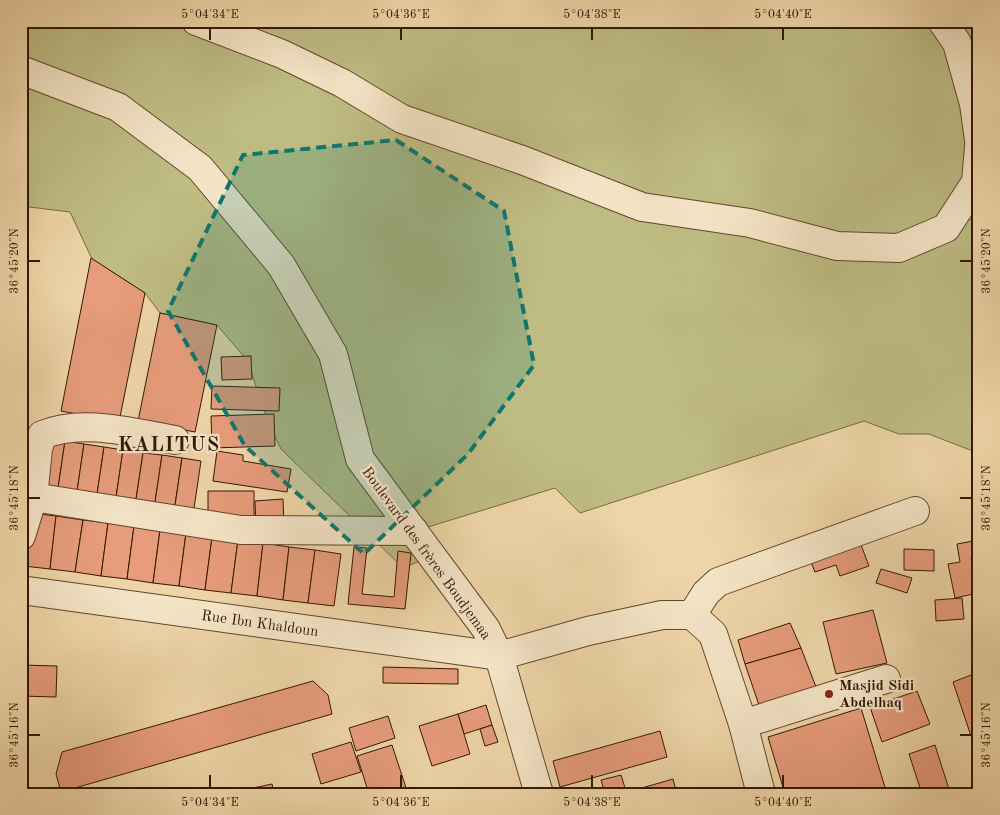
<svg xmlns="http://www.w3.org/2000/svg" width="1000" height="815" viewBox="0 0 1000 815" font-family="'Old Standard TT',serif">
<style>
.green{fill:#bebc83;stroke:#796a44}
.building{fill:#e79c7b;stroke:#341704}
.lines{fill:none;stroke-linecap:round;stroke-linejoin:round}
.street-casing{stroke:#62462d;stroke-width:30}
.street{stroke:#f4e4c6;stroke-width:28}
.marked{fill:#0f766e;fill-opacity:0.2;stroke:#0f766e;stroke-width:4;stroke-dasharray:10 6;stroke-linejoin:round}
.ticks{fill:none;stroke:#341704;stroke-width:2}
.poi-dot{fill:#8f2418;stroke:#f4e4c6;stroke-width:2}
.labels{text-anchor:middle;stroke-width:4.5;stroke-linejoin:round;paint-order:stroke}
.street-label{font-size:15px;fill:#341704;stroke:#f4e4c6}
.poi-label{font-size:15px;font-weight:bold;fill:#341704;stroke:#f4e4c6;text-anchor:start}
.district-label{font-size:20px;font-weight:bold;letter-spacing:1px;fill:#341704;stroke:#f4e4c6}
.neatline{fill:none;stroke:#341704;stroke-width:2}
.ticks-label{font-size:12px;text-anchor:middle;fill:#341704}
</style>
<rect width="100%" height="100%" fill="#eed5a7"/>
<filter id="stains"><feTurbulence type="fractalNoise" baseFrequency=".004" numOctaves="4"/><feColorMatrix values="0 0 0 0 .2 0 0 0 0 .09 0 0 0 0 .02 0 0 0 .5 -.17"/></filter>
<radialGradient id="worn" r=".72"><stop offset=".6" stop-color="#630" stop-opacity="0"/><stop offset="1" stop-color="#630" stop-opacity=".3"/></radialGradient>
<g class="green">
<polygon points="21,21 933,21 946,40 968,139 965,178 947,207 971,220 979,221 979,449 970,450 929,434 899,434 864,421 580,513 555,488 415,531 420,561 403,568 281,449 268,422 247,360 217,325 160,313 145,293 92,259 70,212 21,206"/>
<polygon points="942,21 979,21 979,140"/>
</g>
<g class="building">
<polygon points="91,258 145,293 119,422 61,411"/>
<polygon points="160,313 217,325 195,432 138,421"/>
<polygon points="251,356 252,379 222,380 221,357"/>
<polygon points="212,386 280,388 279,411 211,409"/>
<polygon points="274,414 275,446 212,448 211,416"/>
<polygon points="45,438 65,441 57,495 37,492"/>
<polygon points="65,441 84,444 76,498 57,495"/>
<polygon points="84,444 104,447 96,501 76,498"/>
<polygon points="104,447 123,450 115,504 96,501"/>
<polygon points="123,450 143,453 135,506 115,504"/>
<polygon points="217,451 243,455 243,461 291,469 287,492 213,481"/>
<polygon points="143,453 162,455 154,509 135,506"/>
<polygon points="162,455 182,458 174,512 154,509"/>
<polygon points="182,458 201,461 193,515 174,512"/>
<polygon points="208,491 254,491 254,520 208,521"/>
<polygon points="283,499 284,525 256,527 255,501"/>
<polygon points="31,513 56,516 50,569 24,566"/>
<polygon points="56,516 83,520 75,572 50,569"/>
<polygon points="83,520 108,523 101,576 75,572"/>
<polygon points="108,523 134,526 127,579 101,576"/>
<polygon points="134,526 160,530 153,583 127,579"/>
<polygon points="160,530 186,533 179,586 153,583"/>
<polygon points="186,533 212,537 205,590 179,586"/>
<polygon points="212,537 238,540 231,593 205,590"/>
<polygon points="858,537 869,566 840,576 836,565 815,572 808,555"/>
<polygon points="238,540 263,543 257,596 231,593"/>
<polygon points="979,540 979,557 971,558 978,593 955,598 948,564 960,562 957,544"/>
<polygon points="263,543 289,547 283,600 257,596"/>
<polygon points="289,547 315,550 308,603 283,600"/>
<polygon points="354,547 367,548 362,594 394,597 398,551 411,553 405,609 348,604"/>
<polygon points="904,549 934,550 934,571 904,570"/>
<polygon points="315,550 341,554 334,606 308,603"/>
<polygon points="881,569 912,578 907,593 876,583"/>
<polygon points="962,598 964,619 936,621 935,600"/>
<polygon points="873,610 887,663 836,674 823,622"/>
<polygon points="790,623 801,648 745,664 738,640"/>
<polygon points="801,648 816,687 760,708 745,664"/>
<polygon points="21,665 57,666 56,697 21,696"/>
<polygon points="383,667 458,669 458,684 383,683"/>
<polygon points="979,672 979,760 953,682"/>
<polygon points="313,681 328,695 332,714 61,792 56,774 62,752"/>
<polygon points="917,691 930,724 882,742 870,707"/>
<polygon points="486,705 492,725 464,734 458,714"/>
<polygon points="861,708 887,794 785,794 768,737"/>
<polygon points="458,714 470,754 432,766 419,726"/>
<polygon points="388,716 395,738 356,751 349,728"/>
<polygon points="492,725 498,742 485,746 480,729"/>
<polygon points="660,731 667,757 560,787 553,761"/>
<polygon points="351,742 361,772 321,784 312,754"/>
<polygon points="392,745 408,794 369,794 357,756"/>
<polygon points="935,745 949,789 938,794 922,794 909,754"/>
<polygon points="621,775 626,791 605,794 601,780"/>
<polygon points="673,779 677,794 621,794"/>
<polygon points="272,784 274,794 225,794"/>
</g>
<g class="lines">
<defs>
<g id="street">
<polyline points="196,21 282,54 342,83 402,119 522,160 642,207 750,223 837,246 899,248 946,228 976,182 979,147"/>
<polyline points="942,21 957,43 974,104 979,140"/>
<polyline points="21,70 118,107 200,168 281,265 333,354 360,459 486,629 499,656 539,794"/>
<polyline points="33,497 241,530 414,531"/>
<path d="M21 536 33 497 38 449 42 435C83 418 133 433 175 440"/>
<polyline points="21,590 499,656 588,631 662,615 692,615 713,634 743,724 761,794"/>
<polyline points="692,615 706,593 718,582 915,511"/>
<polyline points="743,724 886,679"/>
</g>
</defs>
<use href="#street" class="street-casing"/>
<use href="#street" class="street"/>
</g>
<path class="marked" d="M396 140 504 211 534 365 468 454 364 554 245 446 168 311 243 155Z"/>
<path class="ticks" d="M210 28V40M401 28V40M592 28V40M783 28V40M28 261H40M960 261H972M28 498H40M960 498H972M28 735H40M960 735H972M210 775V788M401 775V788M592 775V788M783 775V788"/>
<circle class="poi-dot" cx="829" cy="694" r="5"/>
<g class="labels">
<g class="street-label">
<text transform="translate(427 553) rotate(54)" y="5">Boulevard des frères Boudjemaa</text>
<text transform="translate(260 623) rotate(8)" y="5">Rue Ibn Khaldoun</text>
</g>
<g class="poi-label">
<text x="839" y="690">Masjid Sidi<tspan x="839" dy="17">Abdelhaq</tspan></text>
</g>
<g class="district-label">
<text x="169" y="451">KALITUS</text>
</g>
</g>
<rect width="1000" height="815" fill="none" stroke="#eed5a7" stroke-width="55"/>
<rect x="28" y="28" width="944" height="760" class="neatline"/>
<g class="ticks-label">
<text x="210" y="18">5°04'34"E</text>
<text x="401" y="18">5°04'36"E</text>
<text x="592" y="18">5°04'38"E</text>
<text x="783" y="18">5°04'40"E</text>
<text transform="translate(14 261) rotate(-90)" y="4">36°45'20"N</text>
<text transform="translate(986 261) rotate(-90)" y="4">36°45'20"N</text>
<text transform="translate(14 498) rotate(-90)" y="4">36°45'18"N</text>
<text transform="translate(986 498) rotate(-90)" y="4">36°45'18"N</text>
<text transform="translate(14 735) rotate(-90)" y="4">36°45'16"N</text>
<text transform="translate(986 735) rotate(-90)" y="4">36°45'16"N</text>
<text x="210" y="806">5°04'34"E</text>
<text x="401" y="806">5°04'36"E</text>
<text x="592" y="806">5°04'38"E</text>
<text x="783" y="806">5°04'40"E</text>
</g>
<rect width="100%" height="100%" filter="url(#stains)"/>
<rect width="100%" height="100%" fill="url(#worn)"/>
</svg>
